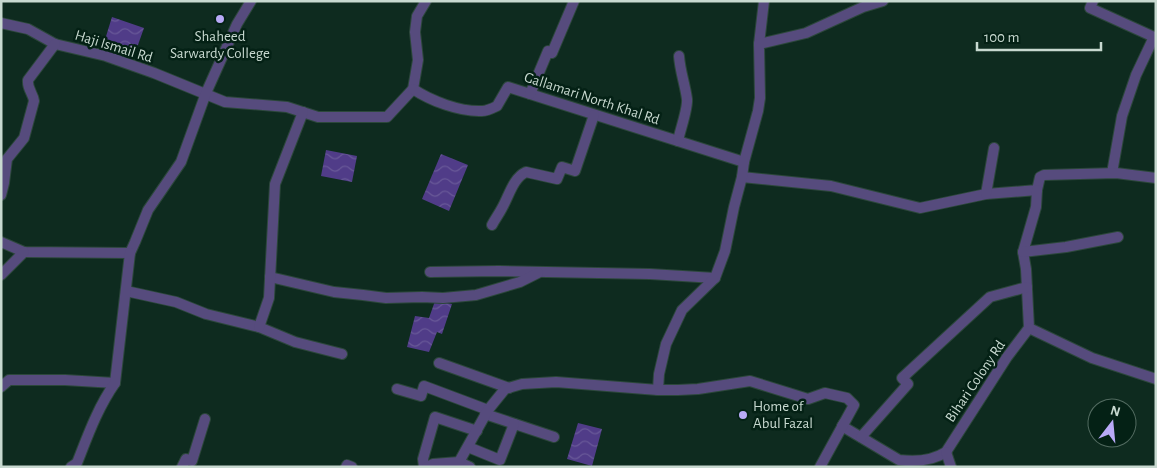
<svg xmlns="http://www.w3.org/2000/svg" width="1157" height="468" viewBox="0 0 1157 468" font-family="'Alegreya Sans',sans-serif">
<style>
.water{fill:url(#water-waves)}
.lines{fill:none;stroke-linecap:round;stroke-linejoin:round}
.street-casing{stroke:#2c473b;stroke-width:12}
.street{stroke:#564b7d;stroke-width:10}
.poi-dot{fill:#b9aaf7;stroke:#042115;stroke-width:2}
.labels{text-anchor:middle;stroke-width:5;stroke-linejoin:round;paint-order:stroke}
.poi-label{font-size:15px;fill:#c8d9d0;stroke:#042115}
.street-label{font-size:15px;fill:#c8d9d0;stroke:#042115}
</style>
<defs>
<pattern id="water-waves" width="16" height="10" patternUnits="userSpaceOnUse" patternTransform="scale(1.25)"><rect width="16" height="10" fill="#503c88"/><path d="M0 5q4-4 8 0t8 0" fill="none" stroke="#685898"/></pattern>
</defs>
<rect width="100%" height="100%" fill="#0e2b1f"/>
<g class="water">
<polygon points="112,17 144,28 134,56 103,46"/>
<polygon points="326,150 357,156 352,182 321,176"/>
<polygon points="441,154 468,165 449,211 422,199"/>
<polygon points="435,301 452,304 442,334 437,332 429,352 407,347 415,316 429,318"/>
<polygon points="578,423 602,429 592,466 567,459"/>
</g>
<g class="lines">
<defs>
<g id="street">
<polyline points="1093,1 1090,8 1154,37 1136,75 1122,116 1112,173"/>
<polyline points="1,23 28,29 55,44 106,56 154,73 225,102 287,107 318,117 387,117 413,89 418,60 415,32 417,16 426,1"/>
<polyline points="759,44 764,1"/>
<path d="M413 89C431 101 460 112 482 111 487 111 493 108 497 106L508 87 744 162"/>
<polyline points="530,94 548,51 552,53 574,1"/>
<path d="M678 141C680 130 688 109 687 99 685 84 680 71 679 56"/>
<polyline points="742,177 831,186 920,208 986,194 1037,190 1040,177 1044,175 1116,173 1156,178"/>
<polyline points="1037,190 1036,207 1023,252 1026,269 1029,328 1092,358 1156,379"/>
<polyline points="986,194 994,148"/>
<path d="M1 195 4 183 7 159 24 138 34 101C33 93 27 89 28 80L55 44"/>
<path d="M492 225C495 219 499 214 502 208 509 196 513 178 526 172L557 179 562 167 575 171 594 115"/>
<polyline points="1,242 24,252 130,253 135,242 148,210 181,162 206,93 237,24 251,1"/>
<polyline points="1023,252 1066,247 1118,237"/>
<polyline points="430,272 499,271 650,274 715,278"/>
<polyline points="1,275 24,252"/>
<polyline points="270,277 334,292 363,295 386,298 422,297 443,298 476,295 520,282 538,273"/>
<polyline points="126,291 176,302 206,314 259,327 295,342 342,354"/>
<polyline points="259,327 269,298 275,184 303,112"/>
<polyline points="439,363 509,388"/>
<polyline points="1,387 9,380 65,380 115,383"/>
<polyline points="397,389 421,396 424,386 488,410"/>
<polyline points="658,390 659,374 666,344 682,310 715,278 725,251 734,207 742,177 744,162 758,111 760,98 759,44 806,33 863,7 883,1"/>
<polyline points="485,414 554,437"/>
<path d="M844 423 842 426 899 460C915 462 932 461 946 452L1007 357 1029 328"/>
<polyline points="861,437 908,384 902,378 990,297 1027,287"/>
<polyline points="468,447 500,460 514,424"/>
<polyline points="946,452 951,467"/>
<polyline points="459,462 470,467"/>
<path d="M71 467 77 463C88 435 98 407 115 383L130 253"/>
<polyline points="182,467 186,459 192,461 205,419"/>
<polyline points="346,467 347,465 352,467"/>
<polyline points="424,467 423,459 435,417 477,431"/>
<polyline points="427,467 433,464 459,462 488,410 505,389 522,384 556,382 658,390 678,390 698,389 750,381 808,399 825,393 847,398 854,405 820,467"/>
</g>
</defs>
<use href="#street" class="street-casing"/>
<use href="#street" class="street"/>
</g>
<g class="poi-dot">
<circle cx="220" cy="19" r="5"/>
<circle cx="743" cy="415" r="5"/>
</g>
<g class="labels">
<g class="poi-label">
<text x="220" y="41">Shaheed<tspan x="220" dy="17">Sarwardy College</tspan></text>
<text x="753" y="411" text-anchor="start">Home of<tspan x="753" dy="17">Abul Fazal</tspan></text>
</g>
<g class="street-label">
<text transform="translate(114 46) rotate(17)" y="5">Haji Ismail Rd</text>
<text transform="translate(592 98) rotate(18)" y="5">Gallamari North Khal Rd</text>
<text transform="translate(975 381) rotate(-56)" y="5">Bihari Colony Rd</text>
</g>
</g>
<rect width="1157" height="468" fill="none" stroke="#c8d9d0" stroke-width="5"/>
<g transform="translate(1112 423) rotate(16)"><circle r="24" fill="#042115" stroke="#526b60"/>
<path d="M0-4L9 19L0 12L-9 19Z" fill="#b9aaf7"/>
<text y="-8" font-size="14" font-weight="bold" text-anchor="middle" fill="#c8d9d0">N</text>
</g>
<path d="M977 42v8h124v-8" fill="none" stroke="#c8d9d0" stroke-width="2.5"/>
<text x="984" y="42" font-size="15" fill="#c8d9d0" stroke="#042115" stroke-width="4" paint-order="stroke">100 m</text>
</svg>
